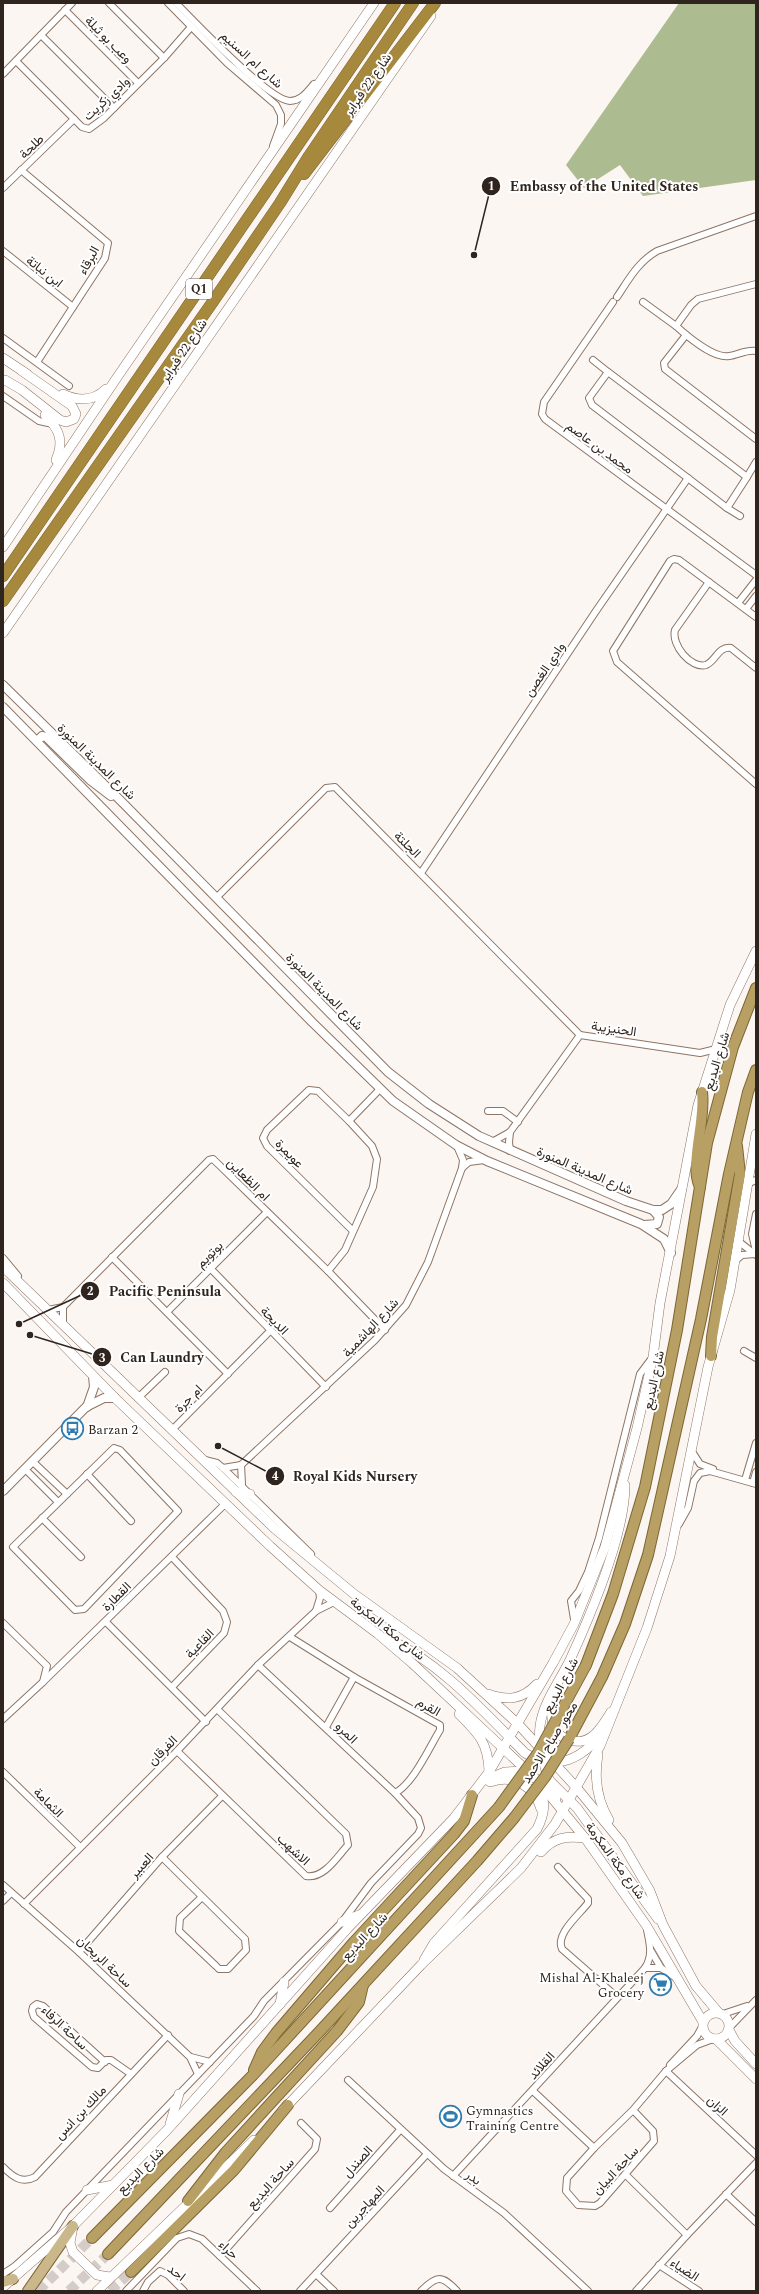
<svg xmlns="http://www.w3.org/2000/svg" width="759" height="2294" viewBox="0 0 759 2294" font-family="Spectral,Vazirmatn,serif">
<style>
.forest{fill:#adbb90}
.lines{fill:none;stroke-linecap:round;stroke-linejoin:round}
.trunk-tunnel{stroke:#d3ccc8;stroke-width:10;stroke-dasharray:10 5;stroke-linecap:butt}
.minor-casing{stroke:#8e7565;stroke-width:8}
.tertiary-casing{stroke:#8e7565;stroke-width:10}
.secondary-casing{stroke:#8e7565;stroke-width:10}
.primary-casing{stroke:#7d6632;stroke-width:12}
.trunk-casing{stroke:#7d6632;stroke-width:12}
.motorway-casing{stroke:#7d6632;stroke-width:12}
.minor{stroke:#fff;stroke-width:6}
.tertiary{stroke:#fff;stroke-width:8}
.secondary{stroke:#fff;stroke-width:9}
.primary{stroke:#cab88b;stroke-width:10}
.trunk{stroke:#b8a064;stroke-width:10}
.motorway{stroke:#a7893d;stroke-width:11}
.trunk-bridge-casing{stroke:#7d6632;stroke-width:12;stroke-linecap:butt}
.trunk-bridge{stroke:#b8a064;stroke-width:10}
.labels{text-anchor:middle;stroke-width:4;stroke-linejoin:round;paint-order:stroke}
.shield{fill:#fff;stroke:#6d6662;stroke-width:1}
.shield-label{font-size:12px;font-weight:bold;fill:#2f251e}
.street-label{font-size:13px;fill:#2f251e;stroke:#fff}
.poi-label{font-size:13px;fill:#2f251e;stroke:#fff;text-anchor:start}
.leader{fill:none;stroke:#2f251e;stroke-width:1.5}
.callout-dot{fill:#2f251e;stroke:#fff;stroke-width:1.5}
.mark-label{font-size:12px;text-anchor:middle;font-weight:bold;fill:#fff}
.callout-label{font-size:14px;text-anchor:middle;font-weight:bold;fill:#2f251e;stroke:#fff;stroke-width:4;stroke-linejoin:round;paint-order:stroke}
</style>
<rect width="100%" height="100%" fill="#fcf6f3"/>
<polygon class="forest" points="679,3 756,3 756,180 643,196 620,165 584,188 566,165"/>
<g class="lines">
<g class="trunk-tunnel">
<polyline points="38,2291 92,2238"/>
<polyline points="69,2291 108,2254"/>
<polyline points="110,2291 131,2272"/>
</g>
<defs>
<g id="minor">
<polyline points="109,3 164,58"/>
<polyline points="168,3 227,63 276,105 281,115 281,124 273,146"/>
<path d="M176 3C194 21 269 101 290 101 301 101 307 92 314 84"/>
<polyline points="65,10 138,83"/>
<polyline points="41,35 114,108"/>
<polyline points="16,61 82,127 89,129 104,118 164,58 191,27"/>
<polyline points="3,74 72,3"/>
<polyline points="21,170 108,243 105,258 37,362"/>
<polyline points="3,188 74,119"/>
<polyline points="3,251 73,307"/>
<path d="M756 284 698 299 691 305 676 326C687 336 714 359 729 356 738 355 747 349 756 351"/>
<path d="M617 297C629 279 638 262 657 251L756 216"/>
<polyline points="613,302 544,402 542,414 545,419 756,575"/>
<polyline points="643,302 676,326"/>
<polyline points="686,335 664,363 665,369 756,439"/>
<polyline points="3,338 69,386"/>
<polyline points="593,360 608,372"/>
<polygon points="608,372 747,477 727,508 592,405 589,398"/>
<polyline points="3,396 39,421 53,424"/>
<polyline points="747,477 756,462"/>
<polyline points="727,508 740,516"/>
<path d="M709 582 675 630C671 645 691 669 706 665 716 661 718 646 731 648L756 668"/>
<polyline points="738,603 756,580"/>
<polyline points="746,609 756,596"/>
<polyline points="756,617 679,560 674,559 670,561 613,651 617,662 756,784"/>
<polyline points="421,873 596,611 688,478"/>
<polyline points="216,898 326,788 335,787 580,1035"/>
<polyline points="580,1035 700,1053 716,1049"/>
<polyline points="488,1111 503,1111 518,1122"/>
<polyline points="349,1121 380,1089"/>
<polyline points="510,1132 509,1142 510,1151"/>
<polyline points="492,1142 510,1132 580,1035"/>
<polyline points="462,1168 469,1162 484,1160"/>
<polyline points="747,1184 756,1180"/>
<polyline points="756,1214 752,1234 756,1251"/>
<polyline points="738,1241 756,1255"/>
<polyline points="112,1257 228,1374"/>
<polyline points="3,1258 18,1276"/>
<polyline points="735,1261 742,1255 755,1254"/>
<polyline points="210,1268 326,1387"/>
<polyline points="328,1271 345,1250 373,1187 377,1159 372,1146 349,1121 318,1091 309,1090 267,1130 263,1138 267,1146 353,1231"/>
<polyline points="63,1307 63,1325"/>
<polyline points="48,1310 63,1307 209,1160 213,1159 328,1271 385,1330"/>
<polyline points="167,1312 267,1212"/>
<polyline points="744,1351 756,1358"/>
<polyline points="139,1397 165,1372"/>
<polyline points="173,1429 270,1331"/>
<polygon points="114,1448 120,1450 178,1511 84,1609 75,1610 13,1547"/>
<polyline points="691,1450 700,1464 713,1469"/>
<polyline points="205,1460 217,1463 223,1468 311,1554"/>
<polyline points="32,1461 67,1494"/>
<polyline points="241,1465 242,1484"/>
<polyline points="223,1468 241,1465 375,1340 406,1305 428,1262 462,1168 463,1160 457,1146"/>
<polyline points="25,1469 58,1502"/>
<polyline points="87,1474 131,1521"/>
<polyline points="745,1480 756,1443"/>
<polyline points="753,1483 756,1472"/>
<polyline points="42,1518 81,1557"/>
<polyline points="679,1524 688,1508 694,1481 700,1473 710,1471 756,1484"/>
<polyline points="316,1611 320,1598 319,1590"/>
<polyline points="574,1619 571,1601 579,1591 588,1572 599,1538 640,1374 652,1358"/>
<polyline points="106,1622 206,1722"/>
<polyline points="3,1623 47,1666 43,1682 3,1719"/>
<path d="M290 1637 354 1677 440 1725V1730C429 1748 413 1784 395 1793"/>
<polyline points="43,1682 225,1504"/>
<polyline points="172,1687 224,1633 227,1622 223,1611 172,1557"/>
<polyline points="326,1727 354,1677"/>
<path d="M177 1751 306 1876C324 1879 337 1857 348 1845L346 1834 217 1709"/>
<polyline points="3,1772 80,1847"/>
<polyline points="162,1857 245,1939 246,1950 228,1969 219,1969 216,1966 179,1931 180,1918 202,1897"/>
<path d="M558 1867 588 1899V1903C579 1915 555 1934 562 1949L617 1997"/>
<polyline points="3,1885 79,1952 190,2057 198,2074"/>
<polyline points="3,1901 11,1893"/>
<polyline points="24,1904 177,1751 258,1665 316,1611 334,1602"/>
<polyline points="651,1951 661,1968"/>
<polyline points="79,1952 162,1857 222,1796"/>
<polyline points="645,1968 661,1968 676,1978"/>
<polyline points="723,2014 747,2006"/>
<polyline points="730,2027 756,2000"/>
<polyline points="191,2057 210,2062"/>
<polyline points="105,2062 43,2006 37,2004 33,2007 32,2011 34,2017 92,2067 98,2068 106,2060 111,2060 131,2074"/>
<polyline points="670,2065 697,2036 703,2025"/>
<polyline points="666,2071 756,2155"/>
<polyline points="348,2080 444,2169 504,2213 588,2291"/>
<polyline points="533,2091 594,2148"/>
<polyline points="633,2110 653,2131 654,2141 600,2203 595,2206 578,2205 566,2191 567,2178 594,2148 633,2110 666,2071 697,2045 713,2039"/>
<path d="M3 2167C13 2177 22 2184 35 2177L168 2035"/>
<polyline points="626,2175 687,2235"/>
<path d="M453 2176 645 1968C653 1955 650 1945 647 1930"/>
<polyline points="726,2194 756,2222"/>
<polyline points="330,2208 400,2130"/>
<polyline points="220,2256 315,2149 317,2139 301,2123"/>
<polyline points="659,2265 699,2291"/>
<polyline points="3,2274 15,2266 53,2232 66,2212 254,2016 264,2001 342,1922 371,1883 418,1834 421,1828 418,1818 395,1793 258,1665"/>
<polyline points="316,2274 334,2291"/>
<polyline points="126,2291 177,2238 189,2234 202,2239 257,2291"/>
<polyline points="143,2291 148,2282 160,2271 168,2275 184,2291"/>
<polyline points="300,2291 427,2154"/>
<path d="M421 2291C437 2275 442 2275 457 2291"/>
<polyline points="636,2291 687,2235 756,2163"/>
</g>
<g id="tertiary">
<polyline points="3,685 122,802 388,1072 429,1104 479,1136 626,1201 653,1210 662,1210 671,1204 682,1188"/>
<polyline points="3,707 312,1022 393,1101 456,1145 487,1161 641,1224 664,1239 671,1253"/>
<polyline points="37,741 42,736 46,737 90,780 111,796"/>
<polyline points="644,1225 657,1224 659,1217 653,1210"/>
<polyline points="87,1407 94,1387 93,1376"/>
<polyline points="3,1491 86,1407 104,1398 115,1398"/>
</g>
<g id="secondary">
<polyline points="3,358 27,374"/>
<polyline points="5,380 22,390 60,420 66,422 74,419 76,414 72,406 22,371"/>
<path d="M63 394C78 401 93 402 106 389"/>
<path d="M45 415C60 430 64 441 56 460"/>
<polyline points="3,547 118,376 374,3"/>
<polyline points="3,633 431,16"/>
<polyline points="3,1267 275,1529 354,1594 457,1668 518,1724 576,1787 622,1843 650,1891 663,1925 696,1986 718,2012"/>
<polyline points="3,1283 115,1398 270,1546 319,1590 378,1634 412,1663 537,1780 585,1838 646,1925 703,2022"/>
<polyline points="236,1492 250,1494"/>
<path d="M387 1638C441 1663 484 1712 525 1753 556 1773 583 1758 603 1732"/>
<path d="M488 1694C507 1701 522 1700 537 1684"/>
<path d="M553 1696C552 1706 550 1715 553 1724 558 1741 581 1747 594 1735 601 1729 606 1720 611 1712"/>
<path d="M459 1714C479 1734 488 1743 489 1771"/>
<path d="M598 1755C594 1778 597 1800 609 1820"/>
<polyline points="485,1780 505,1772 528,1771"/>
<polyline points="550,1781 577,1808 658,1919"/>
<path d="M490 1782C513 1773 535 1787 541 1809"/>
<path d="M556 1799C548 1777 537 1750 540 1726 543 1702 560 1681 570 1660 591 1614 625 1535 625 1485"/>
<path d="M541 1852C554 1837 566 1836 585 1838"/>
<polyline points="342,1922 359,1915"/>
<path d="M424 1960 434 1943 537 1829C545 1813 546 1803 539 1786"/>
<polyline points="280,2004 284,1982"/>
<circle cx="716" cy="2026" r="13"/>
<polyline points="729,2030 735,2041 756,2064"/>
<polyline points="716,2039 756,2079"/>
<polyline points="283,2110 421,1965 521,1868 555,1824 600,1746 647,1628 670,1556 708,1367 730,1290 756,1134"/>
<polyline points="170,2124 179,2094"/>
<polyline points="87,2190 113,2185"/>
<polyline points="73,2226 70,2243 73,2252 97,2275 110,2277"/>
<polyline points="3,2287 73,2226 169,2128 348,1928 454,1818 489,1772 553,1663 574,1624 605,1547 637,1428 653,1357 660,1303 698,1105 730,1005 756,951"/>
<polyline points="97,2291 254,2140"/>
</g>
<g id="primary">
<polyline points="3,2282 13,2279"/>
<polyline points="28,2291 73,2226"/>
</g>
<g id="trunk">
<path d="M700 1187C689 1165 706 1120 702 1092"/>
<polyline points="711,1356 712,1337 740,1174 737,1146"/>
<polyline points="586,1665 613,1594 645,1487 677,1330 707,1143 733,1047 756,988"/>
<polyline points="569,1739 602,1677 625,1624 648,1555 701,1319 729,1174 748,1092 756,1070"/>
<polyline points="254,2070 262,2052 276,2033 354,1942 454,1834 464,1821 472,1795"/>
<polyline points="188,2201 226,2152 337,2031 359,2002 363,1985"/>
<polyline points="92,2238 253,2075 499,1807"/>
<polyline points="108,2254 321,2030 477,1861 514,1818"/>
<polyline points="131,2272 234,2170 288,2105"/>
</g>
<g id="motorway">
<polyline points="304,174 435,3"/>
<polyline points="3,576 395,3"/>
<polyline points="3,601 212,303 280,203 309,156 413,3"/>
</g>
</defs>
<use href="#minor" class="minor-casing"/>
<use href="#tertiary" class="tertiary-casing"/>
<use href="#secondary" class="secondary-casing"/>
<use href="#primary" class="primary-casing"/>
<use href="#trunk" class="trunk-casing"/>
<use href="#motorway" class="motorway-casing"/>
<use href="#minor" class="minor"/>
<use href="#tertiary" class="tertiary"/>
<use href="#secondary" class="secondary"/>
<use href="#primary" class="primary"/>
<use href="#trunk" class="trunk"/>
<use href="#motorway" class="motorway"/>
<defs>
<g id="trunk-bridge">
<polyline points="499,1807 538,1753 586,1665"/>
<polyline points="514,1818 545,1777 569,1739"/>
</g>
</defs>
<use href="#trunk-bridge" class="trunk-bridge-casing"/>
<use href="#trunk-bridge" class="trunk-bridge"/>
</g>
<defs>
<symbol id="bus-ring" viewBox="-11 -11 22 22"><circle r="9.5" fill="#fff" stroke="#307caf" stroke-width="1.5"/><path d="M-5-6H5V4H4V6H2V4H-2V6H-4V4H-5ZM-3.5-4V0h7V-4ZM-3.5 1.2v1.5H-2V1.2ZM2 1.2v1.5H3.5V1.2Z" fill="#307caf"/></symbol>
<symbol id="supermarket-ring" viewBox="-11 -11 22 22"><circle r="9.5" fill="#fff" stroke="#307caf" stroke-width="1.5"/><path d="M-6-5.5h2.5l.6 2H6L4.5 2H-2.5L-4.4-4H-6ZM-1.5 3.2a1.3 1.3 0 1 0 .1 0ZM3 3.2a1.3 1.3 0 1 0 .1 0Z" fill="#307caf"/></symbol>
<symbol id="stadium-ring" viewBox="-11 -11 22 22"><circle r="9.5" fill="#fff" stroke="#307caf" stroke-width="1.5"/><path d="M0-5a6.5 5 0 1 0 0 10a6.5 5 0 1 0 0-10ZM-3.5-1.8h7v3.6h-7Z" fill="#307caf"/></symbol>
</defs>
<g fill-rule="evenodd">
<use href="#bus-ring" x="60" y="1416" width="25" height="25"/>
<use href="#supermarket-ring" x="648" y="1972" width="25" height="25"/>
<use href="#stadium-ring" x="438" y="2104" width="25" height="25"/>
</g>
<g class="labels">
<rect class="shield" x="186" y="279" width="26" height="20" rx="3"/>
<g class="shield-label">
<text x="199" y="293">Q1</text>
</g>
<g class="street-label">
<text transform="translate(109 39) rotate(45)" y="5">وعب بو ثيلة</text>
<text transform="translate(252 59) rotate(42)" y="5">شارع ام السنيم</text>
<text transform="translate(367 84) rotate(-55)" y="5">شارع 22 فبراير</text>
<text transform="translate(106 98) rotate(-43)" y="5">وادي زكريت</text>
<text transform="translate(31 146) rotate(-44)" y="5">طلحة</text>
<text transform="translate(88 260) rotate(-62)" y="5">البرقاء</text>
<text transform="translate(45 271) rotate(38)" y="5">ابن نباتة</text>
<text transform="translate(183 350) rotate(-56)" y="5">شارع 22 فبراير</text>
<text transform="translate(600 447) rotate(36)" y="5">محمد بن عاصم</text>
<text transform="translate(544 669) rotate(-56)" y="5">وادي الغصن</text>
<text transform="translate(97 761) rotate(44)" y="5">شارع المدينة المنورة</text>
<text transform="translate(408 844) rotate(45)" y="5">الجلتة</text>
<text transform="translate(325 991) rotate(45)" y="5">شارع المدينة المنورة</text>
<text transform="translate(614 1028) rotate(8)" y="5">الحنيزيبة</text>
<text transform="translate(716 1061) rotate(-73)" y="5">شارع البديع</text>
<text transform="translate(290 1153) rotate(46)" y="5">عويمرة</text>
<text transform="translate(585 1170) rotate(23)" y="5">شارع المدينة المنورة</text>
<text transform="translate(249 1179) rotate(45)" y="5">ام الظعاين</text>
<text transform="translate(209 1254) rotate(-45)" y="5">بوتويم</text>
<text transform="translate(275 1320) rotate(46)" y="5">الديحة</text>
<text transform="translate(370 1327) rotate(-47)" y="5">شارع الهاشمية</text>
<text transform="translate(653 1380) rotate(-78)" y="5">شارع البديع</text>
<text transform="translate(188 1398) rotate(-45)" y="5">ام جرة</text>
<text transform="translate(116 1596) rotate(-45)" y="5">القطارة</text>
<text transform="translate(388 1628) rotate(39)" y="5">شارع مكة المكرمة</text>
<text transform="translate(199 1643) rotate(-46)" y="5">القاعية</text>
<text transform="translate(560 1685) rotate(-62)" y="5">شارع البديع</text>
<text transform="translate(429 1706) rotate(30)" y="5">القرم</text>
<text transform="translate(347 1732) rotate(44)" y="5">المرو</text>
<text transform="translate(549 1742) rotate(-58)" y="5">محور صباح الاحمد</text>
<text transform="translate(162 1750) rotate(-45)" y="5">الفرقان</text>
<text transform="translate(49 1802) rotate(45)" y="5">الثمامة</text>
<text transform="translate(294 1849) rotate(43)" y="5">الاشهب</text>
<text transform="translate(616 1860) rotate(54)" y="5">شارع مكة المكرمة</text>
<text transform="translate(141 1865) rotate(-48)" y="5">العبير</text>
<text transform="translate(364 1936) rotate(-47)" y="5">شارع البديع</text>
<text transform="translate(105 1961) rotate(43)" y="5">ساحة الريحان</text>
<text transform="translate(65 2027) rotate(43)" y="5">ساحة الرفاء</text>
<text transform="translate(541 2065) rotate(-48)" y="5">القلائد</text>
<text transform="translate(718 2105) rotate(43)" y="5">الزان</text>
<text transform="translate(80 2112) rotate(-47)" y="5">مالك بن انس</text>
<text transform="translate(357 2161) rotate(-48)" y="5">الصندل</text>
<text transform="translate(140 2170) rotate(-45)" y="5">شارع البديع</text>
<text transform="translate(615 2170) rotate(-47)" y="5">ساحة البيان</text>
<text transform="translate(474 2177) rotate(36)" y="5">بدر</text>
<text transform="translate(270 2183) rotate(-48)" y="5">ساحة البديع</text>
<text transform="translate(364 2206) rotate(-47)" y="5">المهاجرين</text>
<text transform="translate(229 2249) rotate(43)" y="5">حراء</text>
<text transform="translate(685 2269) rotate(33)" y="5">الضياء</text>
<text transform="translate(177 2272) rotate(38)" y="5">احد</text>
</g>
<g class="poi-label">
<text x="88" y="1434">Barzan 2</text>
<text x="644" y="1982" text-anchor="end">Mishal Al-Khaleej<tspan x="644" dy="15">Grocery</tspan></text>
<text x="466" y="2115">Gymnastics<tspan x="466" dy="15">Training Centre</tspan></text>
</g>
</g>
<path class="leader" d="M474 255L491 186M19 1324L90 1291M30 1335L102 1357M218 1446L275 1476"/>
<g class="callout-dot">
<circle cx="474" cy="255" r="4"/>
<circle cx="19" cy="1324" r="4"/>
<circle cx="30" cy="1335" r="4"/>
<circle cx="218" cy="1446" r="4"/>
<circle cx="491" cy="186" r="10"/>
<circle cx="90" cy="1291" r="10"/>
<circle cx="102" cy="1357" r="10"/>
<circle cx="275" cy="1476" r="10"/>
</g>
<g class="mark-label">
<text x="491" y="190">1</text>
<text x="90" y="1295">2</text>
<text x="102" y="1362">3</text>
<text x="275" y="1480">4</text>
</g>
<g class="callout-label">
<text x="604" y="191">Embassy of the United States</text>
<text x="165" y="1296">Pacific Peninsula</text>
<text x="162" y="1362">Can Laundry</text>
<text x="355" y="1481">Royal Kids Nursery</text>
</g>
<rect width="759" height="2294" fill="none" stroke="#2f251e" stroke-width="8"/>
</svg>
